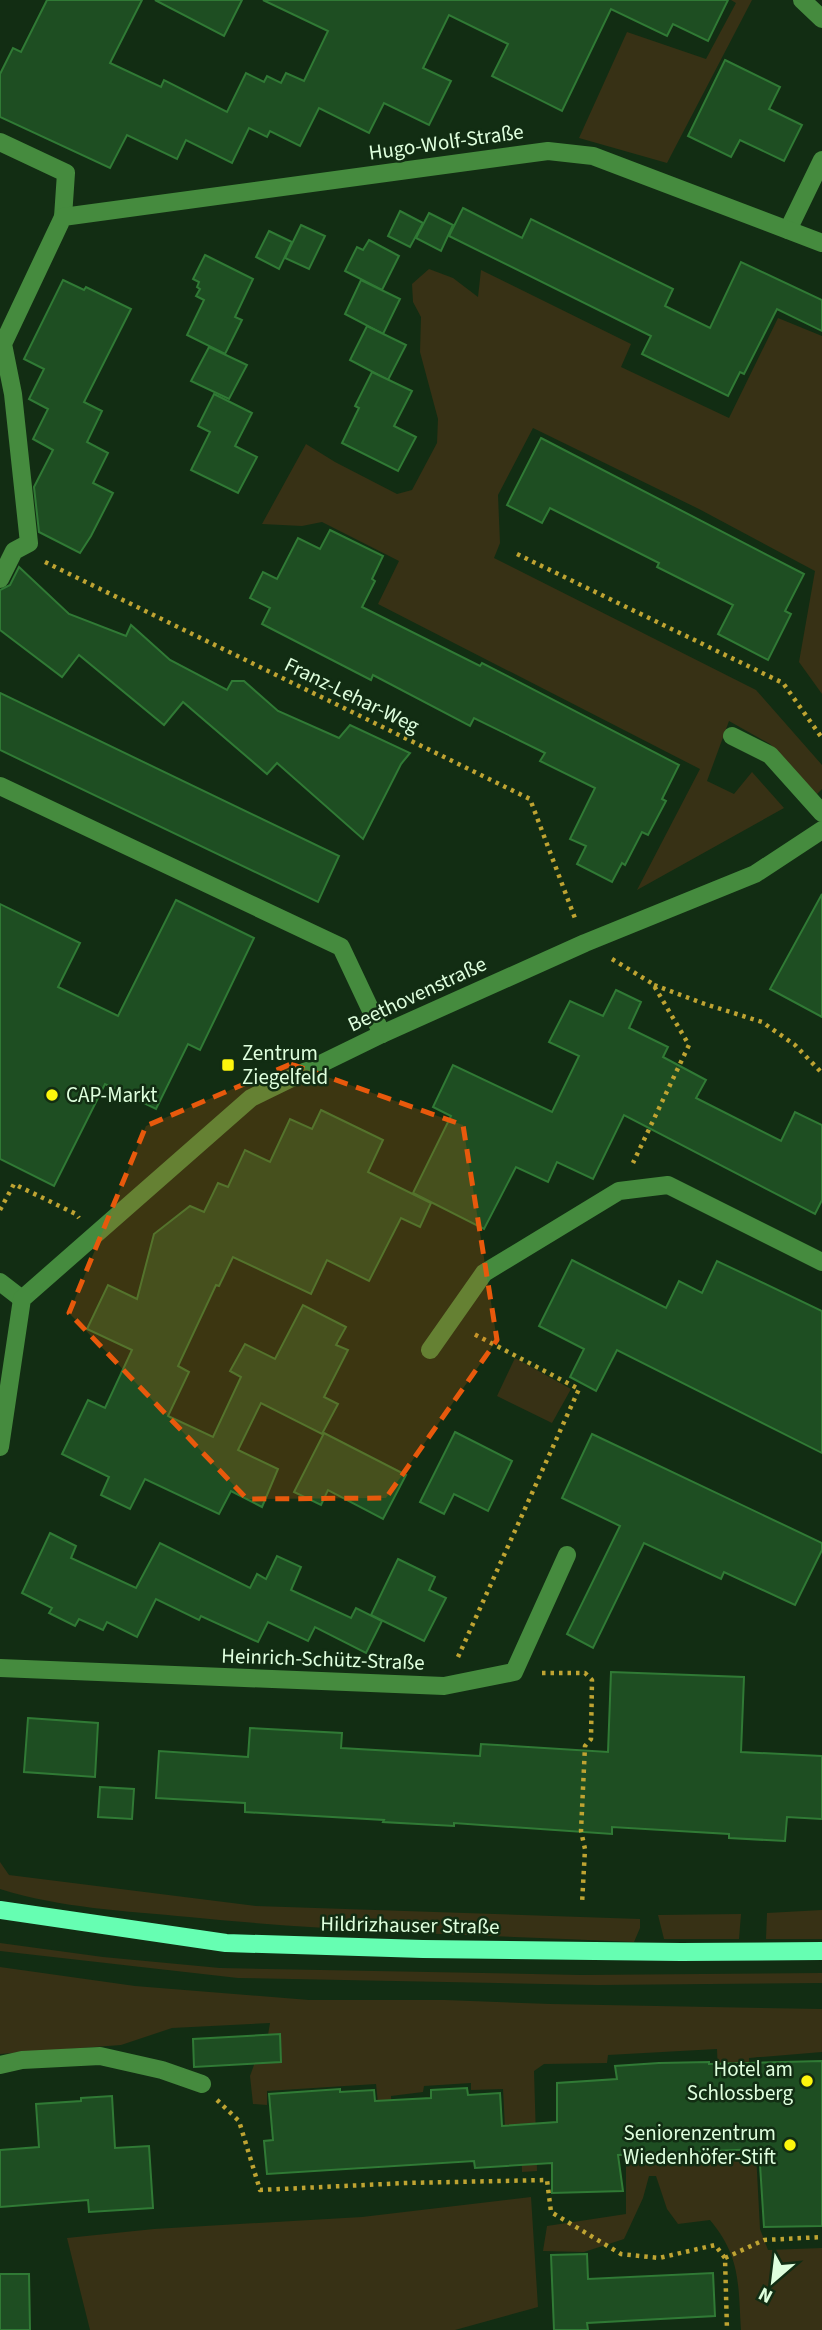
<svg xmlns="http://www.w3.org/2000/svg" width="822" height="2330" viewBox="0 0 822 2330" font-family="'Source Sans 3',sans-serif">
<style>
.green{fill:#373115}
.building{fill:#1e4e22;stroke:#307a35;stroke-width:2}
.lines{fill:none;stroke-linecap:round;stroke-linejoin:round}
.path{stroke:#bfa432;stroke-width:4.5;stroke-dasharray:3.5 5;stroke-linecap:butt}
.minor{stroke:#458b3e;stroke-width:18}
.major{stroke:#66feb2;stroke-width:18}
.marked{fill:#e8590c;fill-opacity:0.2;stroke:#e8590c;stroke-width:5;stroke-dasharray:14 9;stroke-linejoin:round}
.poi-dot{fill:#fdf60c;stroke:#122d13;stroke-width:2.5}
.labels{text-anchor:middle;stroke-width:5;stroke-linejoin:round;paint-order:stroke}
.street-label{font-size:21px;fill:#dfffde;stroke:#122d13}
.poi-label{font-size:21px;fill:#dfffde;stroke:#122d13;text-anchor:start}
</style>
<rect width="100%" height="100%" fill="#122d13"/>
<g class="green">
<polygon points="731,0 752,0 667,163 579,138 627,32 706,59 736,3"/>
<polygon points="429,269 453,278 478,297 481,270 631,344 621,367 729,418 778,318 822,336 822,694 799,662 815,571 699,509 533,428 498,495 500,543 494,558 756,690 822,765 822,789 817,794 770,744 729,721 707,781 734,794 752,772 784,808 637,890 700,769 378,604 399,561 322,522 302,526 262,524 306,444 335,462 397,494 412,490 437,443 438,419 420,352 421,317 413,302 412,284"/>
<polygon points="515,1358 571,1389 552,1423 497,1396"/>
<path d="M0 1862 9 1875 256 1906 640 1919V1928L634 1942C485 1935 336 1932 189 1917 125 1911 61 1908 0 1889Z"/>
<polygon points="822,1910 822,1939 766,1939 767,1913"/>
<polygon points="741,1914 739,1939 664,1939 658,1915"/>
<polygon points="0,1943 103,1957 220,1968 581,1975 822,1973 822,1983 598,1985 238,1978 0,1951"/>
<polygon points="0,1967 135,1986 309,2000 445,2000 551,2004 822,2009 822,2052 749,2058 748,2125 720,2127 717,2049 608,2055 607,2063 544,2064 534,2071 537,2171 522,2172 521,2128 505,2128 503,2089 471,2090 471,2083 424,2086 423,2092 391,2096 393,2135 381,2134 376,2084 267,2091 267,2105 253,2104 250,2076 255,2062 281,2060 280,2034 268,2035 270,2023 172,2028 121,2045 0,2054"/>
<path d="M649 2134 652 2157 756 2153 760 2229 768 2250 822 2248V2330H741C738 2284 741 2257 710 2220L678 2224 667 2209 656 2176H649L643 2198 624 2239 584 2252 543 2251 547 2226 626 2214V2135Z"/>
<polygon points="531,2197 538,2307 455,2330 90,2330 67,2238 154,2229 362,2217"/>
</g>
<g class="building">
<polygon points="47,0 142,0 110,63 161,87 164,80 227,112 246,73 264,82 267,76 281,83 286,73 304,81 328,31 263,0 728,0 708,41 673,24 667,36 611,9 562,111 492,76 508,44 449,15 423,68 451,81 429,125 384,103 369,133 319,108 300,146 270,131 267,137 249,128 232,163 186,140 177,159 127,135 110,168 0,117 0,74 13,48 21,52"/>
<polygon points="155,0 242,0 224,36"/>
<polygon points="725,60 780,87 769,109 802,125 784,161 740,140 731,157 688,136"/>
<polygon points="463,208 522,238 531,219 673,289 665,306 710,328 741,262 822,300 822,331 777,309 744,374 740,372 728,396 642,354 651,336 449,236"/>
<polygon points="400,211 423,223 410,247 388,236"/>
<polygon points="429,213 453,225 441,251 416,238"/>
<polygon points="301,225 325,236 309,269 285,258"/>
<polygon points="269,231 292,242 279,269 256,257"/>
<polygon points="369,240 399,256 382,290 345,271 357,247 363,250"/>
<polygon points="205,255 253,279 235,317 242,320 225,354 187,335 204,300 196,296 200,289 197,287 199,282 193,279"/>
<polygon points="63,280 84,290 86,287 131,309 84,402 102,411 87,442 108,453 93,483 113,493 91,536 80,553 39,532 34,487 53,450 33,439 48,409 29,399 44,369 24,359"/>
<polygon points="361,280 400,299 383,334 345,314"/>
<polygon points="367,326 406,345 388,380 350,360"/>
<polygon points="209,347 247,365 229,399 191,381"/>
<polygon points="372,372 412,391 394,426 416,437 398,471 342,443 359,408 355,406"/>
<polygon points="214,394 252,413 235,446 257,457 238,493 191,470 210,432 198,426"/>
<polygon points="541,438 804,574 785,611 791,614 768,660 718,634 733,605 657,567 659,563 550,508 542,523 507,505"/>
<polygon points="330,530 383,556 372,579 375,581 362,607 480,666 482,663 679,765 662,799 666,801 648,835 642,832 625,865 622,863 612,882 577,864 586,846 570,839 595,788 540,761 545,753 474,718 470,726 373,675 371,680 262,624 270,608 250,598 263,572 277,579 298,538 320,549"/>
<polygon points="19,567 69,614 126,636 131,625 170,660 227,690 232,681 244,681 278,711 339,738 350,725 410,753 401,764 363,839 277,763 267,774 183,702 164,725 79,655 62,677 0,630 0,590 10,585"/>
<polygon points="0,693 339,856 318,902 0,750"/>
<polygon points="822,894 822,1017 770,989"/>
<polygon points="176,900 254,938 200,1050 188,1044 156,1109 105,1084 54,1186 0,1159 0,904 80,943 58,987 118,1016"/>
<polygon points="616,990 641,1002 629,1028 668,1047 663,1057 706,1080 696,1098 781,1141 795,1112 822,1125 822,1200 815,1214 624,1115 593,1179 557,1162 548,1182 516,1167 484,1229 413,1193 451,1116 433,1107 453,1065 552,1112 579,1056 549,1042 570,1001 603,1016"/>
<polygon points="321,1110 383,1140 368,1172 431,1203 420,1227 401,1218 369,1281 327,1260 311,1294 233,1257 219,1286 216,1285 178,1366 189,1372 168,1416 213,1437 241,1377 230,1371 245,1344 275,1359 303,1305 346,1327 336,1345 348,1350 324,1397 338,1404 322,1434 261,1403 238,1450 278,1469 262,1507 231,1491 219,1514 145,1479 130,1509 101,1495 109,1477 62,1454 88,1400 105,1408 132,1350 87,1329 108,1285 137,1299 154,1234 190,1206 204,1212 218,1183 228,1187 245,1150 270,1162 290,1119 312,1129"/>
<polygon points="572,1260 666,1308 679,1281 702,1293 717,1261 822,1311 822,1453 617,1350 596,1391 570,1377 584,1349 539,1326"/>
<polygon points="455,1432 512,1461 488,1511 454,1494 444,1514 420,1502"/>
<polygon points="324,1433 406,1475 383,1519 328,1490 321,1505 294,1492"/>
<polygon points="592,1434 822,1543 822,1550 795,1605 724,1572 721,1579 644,1543 593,1648 567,1634 620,1526 562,1498"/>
<polygon points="50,1533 76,1546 71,1558 136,1588 160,1543 250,1588 257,1574 266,1579 277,1556 301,1567 291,1590 351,1618 356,1608 382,1621 366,1653 315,1627 308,1641 268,1622 258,1642 201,1616 199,1620 156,1599 137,1637 107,1622 103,1630 79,1619 75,1626 49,1613 52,1608 22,1593"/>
<polygon points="398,1559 435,1577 429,1590 446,1598 424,1641 371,1615"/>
<polygon points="611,1672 744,1677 741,1752 822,1756 822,1819 787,1817 785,1841 729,1838 729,1834 612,1827 612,1834 454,1823 454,1826 383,1822 384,1820 245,1812 245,1803 156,1798 159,1751 248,1757 250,1728 342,1733 341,1748 480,1756 481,1744 608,1752"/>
<polygon points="28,1718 98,1723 95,1777 24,1772"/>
<polygon points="100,1787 134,1789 132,1819 98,1817"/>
<polygon points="280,2034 281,2062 194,2067 193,2039"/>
<polygon points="822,2061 822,2226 764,2227 759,2149 618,2155 623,2191 552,2193 552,2163 475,2168 474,2161 267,2174 264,2141 273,2140 269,2094 340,2089 340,2092 374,2090 375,2101 431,2098 431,2090 467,2088 468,2095 500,2093 502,2126 557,2122 557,2083 617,2079 615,2066 659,2063 709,2062 709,2064"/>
<polygon points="112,2096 115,2148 149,2146 153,2208 89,2212 88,2200 0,2207 0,2150 39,2147 36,2104 81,2101 81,2098"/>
<polygon points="587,2254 588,2279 713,2273 715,2316 587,2323 588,2330 554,2330 551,2255"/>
<polygon points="0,2274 29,2274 30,2330 0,2330"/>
</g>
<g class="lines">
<g class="path">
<polyline points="517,554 783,683 822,738"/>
<polyline points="45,562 530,799 576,921"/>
<polyline points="612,959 653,984 689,1045 633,1163"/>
<polyline points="654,985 705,1004 762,1022 795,1045 822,1073"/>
<polyline points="0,1210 14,1184 76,1214 79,1218"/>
<polyline points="458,1657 579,1389 472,1333"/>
<polyline points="542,1673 585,1673 592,1680 591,1739 585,1746 581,1831 585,1849 582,1904"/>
<polyline points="217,2100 239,2121 260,2190 406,2183 547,2180 551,2212 621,2254 659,2258 715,2245 725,2258 727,2330"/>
<polyline points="725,2258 764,2240 822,2237"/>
</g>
<g class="minor">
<polyline points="802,0 822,19"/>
<polyline points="0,142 66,173 63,217"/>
<polyline points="788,230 822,160"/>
<polyline points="0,579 14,551 29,543 13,394 3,344 63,217 548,151 593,156 822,243"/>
<polyline points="732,736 770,755 822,813"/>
<polyline points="0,786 341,947 382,1034"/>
<polyline points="0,1282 22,1299"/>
<polyline points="430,1350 484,1273 619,1191 668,1185 822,1262"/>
<polyline points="0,1447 22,1299 251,1098 382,1034 585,943 755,874 822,830"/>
<polyline points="0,1668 444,1686 514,1672 567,1555"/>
<polyline points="0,2065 22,2060 100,2056 162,2070 202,2084"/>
</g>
<polyline class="major" points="0,1910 226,1943 423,1949 681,1952 822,1951"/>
</g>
<path class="marked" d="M291 1064 463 1125 497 1340 386 1498 247 1499 69 1313 146 1126Z"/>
<g class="poi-dot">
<rect x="221" y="1058" width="14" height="14" rx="3.5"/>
<circle cx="52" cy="1095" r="7"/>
<circle cx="807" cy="2081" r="7"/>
<circle cx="790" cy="2145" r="7"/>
</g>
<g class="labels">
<g class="street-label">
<text transform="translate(446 142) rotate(-8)" y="7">Hugo-Wolf-Straße</text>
<text transform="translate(352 695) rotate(26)" y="7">Franz-Lehar-Weg</text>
<text transform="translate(417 994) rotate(-25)" y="7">Beethovenstraße</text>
<text transform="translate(323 1659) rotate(2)" y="7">Heinrich-Schütz-Straße</text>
<text transform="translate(410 1925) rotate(1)" y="7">Hildrizhauser Straße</text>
</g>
<g class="poi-label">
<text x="242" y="1060">Zentrum<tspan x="242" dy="24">Ziegelfeld</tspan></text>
<text x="66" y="1102">CAP-Markt</text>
<text x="793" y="2076" text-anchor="end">Hotel am<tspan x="793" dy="24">Schlossberg</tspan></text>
<text x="776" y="2140" text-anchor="end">Seniorenzentrum<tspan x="776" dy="24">Wiedenhöfer-Stift</tspan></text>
</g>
</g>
<g transform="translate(773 2281) rotate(208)" stroke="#122d13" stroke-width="5" paint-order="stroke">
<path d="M0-5L12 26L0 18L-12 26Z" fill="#dfffde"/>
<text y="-10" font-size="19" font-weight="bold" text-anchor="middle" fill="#dfffde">N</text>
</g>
</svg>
